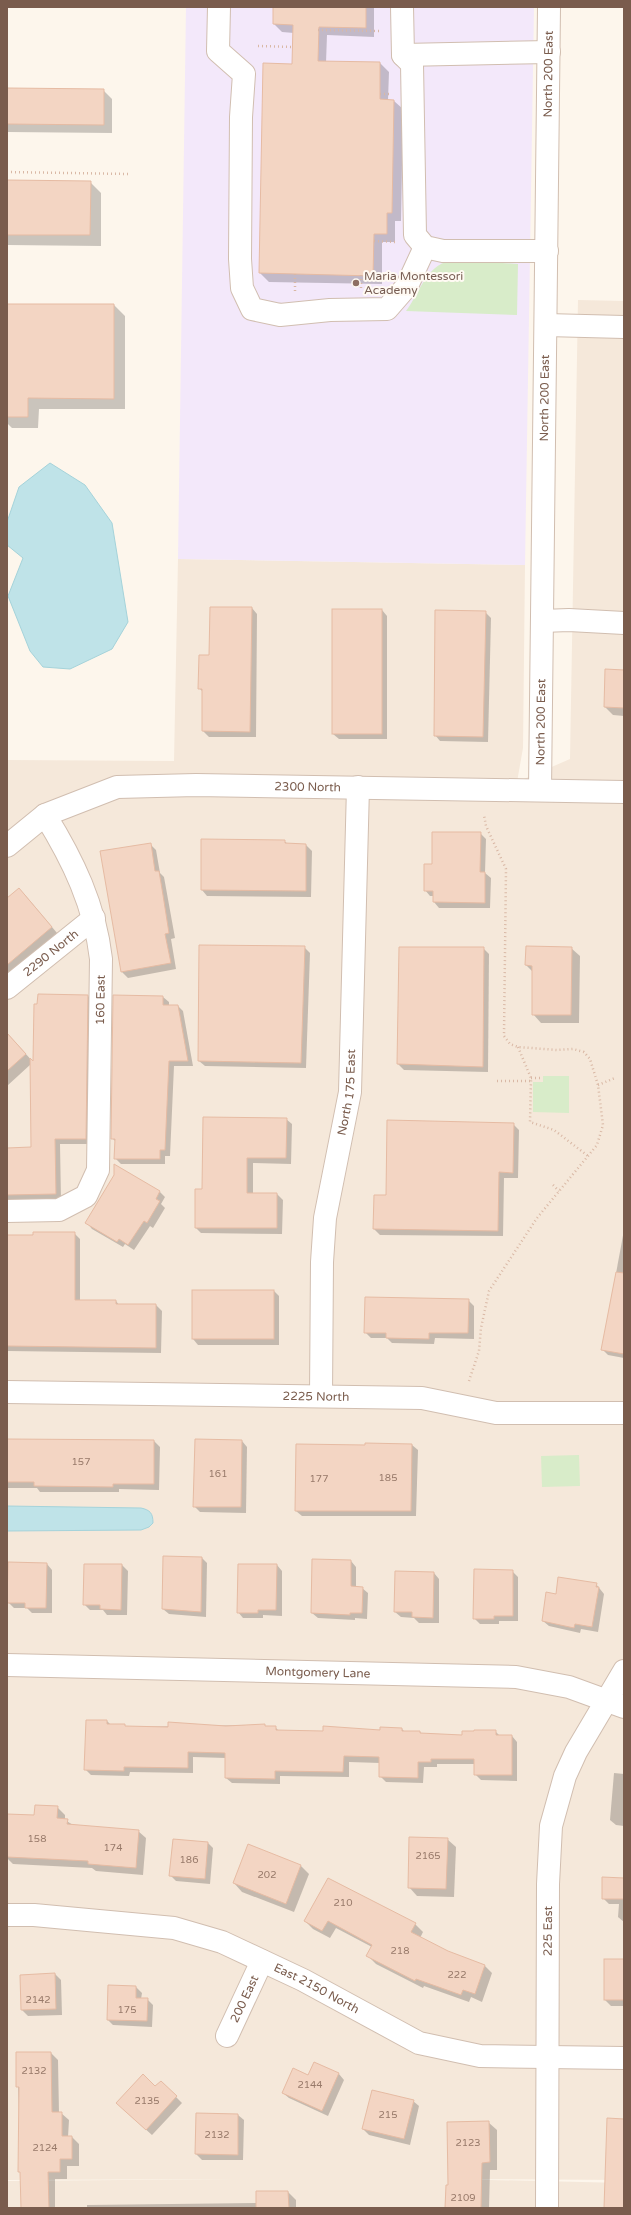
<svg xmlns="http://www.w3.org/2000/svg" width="631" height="2215" viewBox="0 0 631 2215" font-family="'Varela Round',sans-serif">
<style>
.residential{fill:#f5e8da}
.education{fill:#f3e8fa}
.green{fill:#d8ecc9}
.water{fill:#bfe3e8;stroke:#a5d3da}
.shadow{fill:#0003}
.building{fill:#f3d5c3;stroke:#e6bba3}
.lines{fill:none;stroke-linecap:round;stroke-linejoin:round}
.minor-casing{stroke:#d1beb0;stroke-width:24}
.path{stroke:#d9b8a5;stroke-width:2.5;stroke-dasharray:1 3;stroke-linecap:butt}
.minor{stroke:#fff;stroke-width:22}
.education-dot{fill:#8d6e63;stroke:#fffaf3;stroke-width:1.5}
.labels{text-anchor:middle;stroke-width:4;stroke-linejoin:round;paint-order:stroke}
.number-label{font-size:10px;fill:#987a6a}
.street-label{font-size:12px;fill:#7a5c4d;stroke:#fffaf3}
.education-label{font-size:12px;fill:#785e54;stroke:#fffaf3;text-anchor:start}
</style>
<rect width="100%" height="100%" fill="#fdf6ec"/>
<polygon class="residential" points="578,300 624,301 624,2180 449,2179 624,2183 624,2208 7,2208 7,2181 234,2179 7,2180 7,760 174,761 178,559 525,565 523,748 517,782 570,759"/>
<polygon class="education" points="186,7 534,7 525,565 178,559"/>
<g class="green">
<path d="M455 260 518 264 517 315 406 311C421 291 427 262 455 260Z"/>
<polygon points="543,1076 569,1076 569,1113 533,1112 533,1082 543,1082"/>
<polygon points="579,1455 580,1486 542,1487 541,1456"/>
</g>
<g class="water">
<polygon points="50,463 85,485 112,523 128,622 112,649 70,669 43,667 30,651 8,596 23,558 7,545 7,522 19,487"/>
<path d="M7 1506 141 1508C150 1510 153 1513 153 1523L149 1527 141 1530 7 1531Z"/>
</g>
<g class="shadow">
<polygon points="274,7 374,7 374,37 327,35 326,63 380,63 389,72 388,100 394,101 403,109 401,221 395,221 395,242 382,242 382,284 269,282 260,273 264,64 293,65 294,33 282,32 274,24"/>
<polygon points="7,89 103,90 112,99 112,133 7,132"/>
<polygon points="7,181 90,182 101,193 101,246 7,245"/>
<polygon points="7,305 114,305 125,316 125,409 39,409 38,428 12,428 7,423"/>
<polygon points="252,608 257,614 256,737 209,737 203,731 203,692 199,688 210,656"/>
<polygon points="382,610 387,616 387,739 339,739 333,734"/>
<polygon points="485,612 491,618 488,742 440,741 435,735"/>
<polygon points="624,671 624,716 613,715 605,707"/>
<polygon points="480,833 486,839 485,873 491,878 490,908 439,908 434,902 434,896 430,896 425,890 433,865"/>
<polygon points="284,841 288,844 306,845 312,851 311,897 207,896 202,890"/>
<polygon points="150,844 156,850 160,873 164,877 175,938 171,939 176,969 128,978 122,972 101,852"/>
<polygon points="25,895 57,933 7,975 7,899"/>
<polygon points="304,947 310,953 306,1068 205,1066 199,1061"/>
<polygon points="400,948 483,948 489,954 488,1072 404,1070 398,1064"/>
<polygon points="571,948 580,956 579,1023 541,1023 533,1014 533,972 526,965"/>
<polygon points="88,996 93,1002 91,1144 60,1144 61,1200 7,1201 7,1149 32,1148 31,1064 7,1086 7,1033 34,1063"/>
<polygon points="114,996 163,997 169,1002 169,1006 178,1006 183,1011 193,1066 174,1066 170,1156 165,1156 165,1164 121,1164 115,1158 116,1142 112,1138"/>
<polygon points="286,1119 292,1124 291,1164 253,1163 253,1194 277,1194 283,1200 282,1234 201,1233 196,1228 203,1190"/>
<polygon points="513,1124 519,1130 518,1178 504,1178 503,1236 380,1235 374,1229 375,1196 387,1196"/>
<polygon points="115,1166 160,1192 165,1197 161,1204 165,1208 153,1228 150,1226 134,1250 125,1244 123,1247 92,1229 87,1223 115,1176"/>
<polygon points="624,1230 624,1358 608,1355 602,1349"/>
<polygon points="74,1233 80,1239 80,1301 116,1301 119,1305 156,1305 162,1311 161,1353 7,1351 7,1236"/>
<polygon points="193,1291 274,1291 279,1296 279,1345 198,1345 193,1339"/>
<polygon points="468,1300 474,1306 474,1339 435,1338 434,1344 392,1343 387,1338 371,1338 365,1332"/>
<polygon points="7,1440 154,1441 160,1447 159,1490 119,1489 119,1492 40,1492 37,1488 7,1488"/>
<polygon points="242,1441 247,1447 246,1513 200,1512 194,1506"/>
<polygon points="297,1445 412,1445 418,1450 416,1516 302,1516 296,1511"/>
<polygon points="202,1558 207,1563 206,1617 169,1614 163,1609"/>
<polygon points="351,1561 356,1567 356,1587 362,1588 368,1593 367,1619 355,1618 355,1620 318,1618 312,1613"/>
<polygon points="47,1564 52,1570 52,1613 32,1613 27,1608 14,1608 8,1602"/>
<polygon points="122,1565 128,1571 127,1615 107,1615 103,1610 90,1610 84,1604"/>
<polygon points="277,1565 282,1571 282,1616 263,1615 263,1618 243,1618 238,1612"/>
<polygon points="512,1571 518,1577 518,1621 499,1621 499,1624 480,1624 474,1618"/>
<polygon points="434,1573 439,1579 439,1623 419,1623 414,1618 401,1617 395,1612"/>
<polygon points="596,1584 604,1594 598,1632 581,1629 580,1633 549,1626 543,1621 557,1595"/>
<polygon points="87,1721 107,1721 111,1725 127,1727 264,1725 267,1727 275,1727 279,1731 324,1732 402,1729 405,1732 420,1732 422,1734 463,1736 495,1731 500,1736 512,1736 517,1742 517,1781 481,1780 475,1774 475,1764 437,1764 437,1767 424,1767 423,1783 386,1782 380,1776 380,1763 349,1762 349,1777 280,1776 280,1784 232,1783 226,1778 226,1758 193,1757 193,1773 130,1772 129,1776 91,1775 85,1769"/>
<polygon points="614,1773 624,1774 624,1826 616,1825 610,1820"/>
<polygon points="57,1807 65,1815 65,1820 73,1825 138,1831 146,1838 143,1875 96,1871 92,1868 13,1864 7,1858 7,1827"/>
<polygon points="447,1839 456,1847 454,1897 417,1896 409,1887"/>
<polygon points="208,1843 213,1848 210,1884 176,1881 170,1875"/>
<polygon points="249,1845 301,1866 309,1874 294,1912 242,1892 234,1883"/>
<polygon points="624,1879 624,1922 618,1917 619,1904 609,1904 603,1898"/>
<polygon points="328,1880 415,1924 423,1932 420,1938 448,1952 485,1966 492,1973 482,2002 471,1997 469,2002 424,1986 423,1988 376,1964 368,1956 372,1947 336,1928 330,1938 313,1929 305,1921"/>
<polygon points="624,1960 624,2006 611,2006 605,2000"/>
<polygon points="55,1974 61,1980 62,2015 28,2016 22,2010 21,1976"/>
<polygon points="136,1987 142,1993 141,1999 147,1999 153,2005 152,2027 113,2025 108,2020"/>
<polygon points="17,2053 51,2053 58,2060 59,2113 61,2113 69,2120 68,2137 72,2137 79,2144 79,2166 67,2166 67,2179 55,2179 55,2208 22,2208"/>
<polygon points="315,2063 339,2074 344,2080 328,2116 289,2098 283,2093 309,2076"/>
<polygon points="161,2082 182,2103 152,2135 123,2109 155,2088"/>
<polygon points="413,2101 419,2106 410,2145 369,2135 363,2129"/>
<polygon points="238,2115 244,2120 243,2160 202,2160 196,2154"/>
<polygon points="488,2122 497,2130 497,2170 490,2170 489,2208 446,2208 449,2186"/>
<polygon points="288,2192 296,2200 296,2208 87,2208 87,2205 257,2203"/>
</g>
<g class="building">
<polygon points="273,7 366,7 366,28 319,27 318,61 380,62 380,99 394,100 392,213 387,213 387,234 374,234 373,276 259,273 263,63 292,64 293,25 273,24"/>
<polygon points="7,88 104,89 104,125 7,124"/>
<polygon points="7,180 91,181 90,235 7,235"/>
<polygon points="7,304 114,304 114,399 28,398 28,417 7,417"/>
<polygon points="210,607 252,607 250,732 202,731 202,689 198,689 199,655 209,655"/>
<rect x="332" y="609" width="50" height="125"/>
<polygon points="435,610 486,611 483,737 434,736"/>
<polygon points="605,669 624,670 624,708 604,707"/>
<polygon points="432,832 481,832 480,872 485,872 485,903 433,902 433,891 424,891 424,864 432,864"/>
<polygon points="201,839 285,840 285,843 306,844 306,891 201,890"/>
<polygon points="151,843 155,871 159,871 163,895 169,933 165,934 171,963 121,972 100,851"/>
<polygon points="19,888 52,927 7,965 7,898"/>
<polygon points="199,945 305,946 301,1063 198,1061"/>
<polygon points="526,946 572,947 571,1015 532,1015 532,966 525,965"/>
<polygon points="399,947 484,947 483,1067 397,1064"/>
<polygon points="38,994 88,995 86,1139 55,1139 56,1194 7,1195 7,1148 31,1147 30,1058 33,1061 34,1004 37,1004"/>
<polygon points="113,995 163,996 163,1005 178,1005 188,1061 169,1061 165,1150 160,1150 160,1159 114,1159 115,1139 111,1139"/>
<polygon points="7,1033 26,1054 7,1071"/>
<polygon points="203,1117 287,1118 286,1158 247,1158 247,1193 277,1193 277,1228 195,1228 195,1189 202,1189"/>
<polygon points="387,1120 514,1123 513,1173 499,1172 498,1231 373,1229 374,1195 386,1195"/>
<polygon points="114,1164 160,1191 156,1199 160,1201 147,1223 144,1221 128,1245 119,1239 117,1242 85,1223 114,1175"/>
<polygon points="33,1232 75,1232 75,1300 116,1300 116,1304 156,1304 156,1348 7,1346 7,1235 33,1235"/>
<polygon points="616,1272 624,1273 624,1354 601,1350"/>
<rect x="192" y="1290" width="82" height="49"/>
<polygon points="365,1297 469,1299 468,1333 429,1333 429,1339 386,1338 386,1333 364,1333"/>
<polygon points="7,1439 154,1440 154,1484 113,1484 113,1487 34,1486 34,1482 7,1482"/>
<polygon points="195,1439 242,1440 241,1507 193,1507"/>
<polygon points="365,1443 412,1444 411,1511 295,1511 296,1444 365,1445"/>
<polygon points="163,1556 202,1557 201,1612 162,1609"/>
<polygon points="312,1559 351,1560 351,1586 363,1587 362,1613 350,1613 350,1615 311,1613"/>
<polygon points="8,1562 47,1563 46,1608 25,1608 25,1603 7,1603"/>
<polygon points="84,1564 122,1564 121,1610 100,1609 100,1605 83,1605"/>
<polygon points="238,1564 277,1564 276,1610 258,1610 258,1613 237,1613"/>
<polygon points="474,1569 513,1570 513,1616 494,1616 494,1619 473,1619"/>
<polygon points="395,1571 434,1572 433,1618 412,1617 412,1612 394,1612"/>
<polygon points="558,1577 597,1583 596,1587 599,1587 592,1627 575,1624 574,1628 542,1621 546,1592 556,1594"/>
<polygon points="86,1720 107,1720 107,1724 125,1724 125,1726 168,1727 168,1722 226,1726 265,1724 265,1726 276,1726 276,1730 323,1731 323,1726 380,1730 380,1727 402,1728 402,1731 420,1731 420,1733 462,1735 462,1731 474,1731 474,1730 496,1730 496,1735 512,1735 512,1775 474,1775 474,1759 431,1759 431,1762 418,1762 418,1778 379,1777 379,1757 344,1756 343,1772 275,1771 275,1779 225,1778 225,1753 188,1752 188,1768 124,1767 124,1771 84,1770"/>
<polygon points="35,1805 58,1806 57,1818 68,1819 67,1824 139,1830 136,1868 88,1864 88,1861 7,1857 7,1814 34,1815"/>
<polygon points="409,1837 448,1838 446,1889 408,1888"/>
<polygon points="173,1839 208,1842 205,1879 169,1876"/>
<polygon points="248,1844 301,1865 286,1904 233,1883"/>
<polygon points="602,1877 624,1878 624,1899 602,1899"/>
<polygon points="328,1878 416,1923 411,1932 448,1951 485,1965 475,1994 463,1990 461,1995 416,1979 415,1981 366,1956 372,1945 328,1921 322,1931 304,1921"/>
<rect x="604" y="1959" width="20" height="41"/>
<polygon points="55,1973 56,2009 21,2010 20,1975"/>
<polygon points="108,1985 136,1986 136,1998 148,1998 147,2021 107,2020"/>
<polygon points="16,2052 51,2052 52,2112 62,2112 62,2136 72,2136 72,2159 60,2159 60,2172 48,2172 49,2208 21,2208 20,2172 18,2172 19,2087 16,2087"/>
<polygon points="314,2062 339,2073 322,2111 282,2093 293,2068 308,2075"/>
<polygon points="143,2074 155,2086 161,2081 177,2096 146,2130 116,2103"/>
<polygon points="372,2090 414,2100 404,2139 362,2129"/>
<polygon points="196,2113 238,2114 238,2155 195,2154"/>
<polygon points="607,2118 624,2119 624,2208 604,2208"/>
<polygon points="489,2121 490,2162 482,2163 481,2208 445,2208 446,2185 448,2185 447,2122"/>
<polygon points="256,2191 288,2191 289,2208 256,2208"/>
</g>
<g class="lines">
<defs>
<g id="minor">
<polyline points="219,7 218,51 244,74 241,117 240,259 242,288 252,309 280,315 330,310 387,309 407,286 425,247"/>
<polyline points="402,7 403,55 412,64 415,235 425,247 443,251 547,251"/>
<polyline points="403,55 549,52"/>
<polyline points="546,325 624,327"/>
<polyline points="542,621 569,620 624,623"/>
<path id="s1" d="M540 790 549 7"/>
<path id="s2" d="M7 846 45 815 117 787 196 785 624 792"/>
<path id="s3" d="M7 988 94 918"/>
<path id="s4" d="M7 1211 59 1210 86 1196 98 1170 101 959C95 906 73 860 45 815"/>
<path id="s5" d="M7 1392 422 1398 496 1413H624"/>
<path id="s6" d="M321 1396 322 1262 325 1218 350 1092 358 787"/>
<path id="s7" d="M7 1665 516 1677 569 1687 624 1707"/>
<path id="s8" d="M7 1915H34L174 1928 222 1942 303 1980 419 2043 480 2056 624 2058"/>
<path id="s9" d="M227 2036 262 1961"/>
<path id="s10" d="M547 2208 548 1884 551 1826 565 1776 576 1752 624 1671"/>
</g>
</defs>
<use href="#minor" class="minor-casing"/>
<g class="path">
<polyline points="318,30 382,31"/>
<polyline points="258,46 293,47"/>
<polyline points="380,94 391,94"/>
<polyline points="7,172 130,174"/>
<polyline points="374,241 395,242"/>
<polyline points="295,274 295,291"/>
<polyline points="361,275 361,288"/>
<polyline points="518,1047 531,1078 530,1122 554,1130 588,1156"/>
<polyline points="531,1078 540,1078"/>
<polyline points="497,1081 531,1081"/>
<polyline points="598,1085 615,1078"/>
<polyline points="553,1185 559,1191"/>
<polyline points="469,1381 479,1351 481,1328 489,1291 537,1218 597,1145 603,1125 598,1085 590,1059 584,1052 573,1049 557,1050 518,1047 510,1044 504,1036 506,869 486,826 484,815"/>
</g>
<use href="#minor" class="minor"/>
</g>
<circle class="education-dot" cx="356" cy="283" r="4"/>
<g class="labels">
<g class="number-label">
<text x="81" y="1465">157</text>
<text x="218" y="1477">161</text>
<text x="388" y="1481">185</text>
<text x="319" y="1482">177</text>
<text x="37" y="1842">158</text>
<text x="113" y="1851">174</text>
<text x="428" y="1859">2165</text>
<text x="189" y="1863">186</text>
<text x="267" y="1878">202</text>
<text x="343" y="1906">210</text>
<text x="400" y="1954">218</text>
<text x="457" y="1978">222</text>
<text x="38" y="2003">2142</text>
<text x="127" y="2013">175</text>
<text x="34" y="2074">2132</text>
<text x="310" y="2088">2144</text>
<text x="147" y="2104">2135</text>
<text x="388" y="2118">215</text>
<text x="217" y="2138">2132</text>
<text x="468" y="2146">2123</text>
<text x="45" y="2151">2124</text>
<text x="463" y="2201">2109</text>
</g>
<g class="street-label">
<text dy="4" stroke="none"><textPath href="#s1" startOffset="716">North 200 East</textPath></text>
<text dy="4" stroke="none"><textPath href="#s1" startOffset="392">North 200 East</textPath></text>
<text dy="4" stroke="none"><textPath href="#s1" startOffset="68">North 200 East</textPath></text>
<text dy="4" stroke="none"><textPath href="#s2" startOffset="317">2300 North</textPath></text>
<text dy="4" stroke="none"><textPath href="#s3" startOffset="56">2290 North</textPath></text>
<text dy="4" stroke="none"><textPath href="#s4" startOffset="281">160 East</textPath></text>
<text dy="4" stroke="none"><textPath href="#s6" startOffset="306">North 175 East</textPath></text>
<text dy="4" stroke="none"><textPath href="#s5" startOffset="309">2225 North</textPath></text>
<text dy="4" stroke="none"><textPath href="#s7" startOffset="311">Montgomery Lane</textPath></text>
<text dy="4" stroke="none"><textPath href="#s10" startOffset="277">225 East</textPath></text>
<text dy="4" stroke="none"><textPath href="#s8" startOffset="323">East 2150 North</textPath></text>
<text dy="4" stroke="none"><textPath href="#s9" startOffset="41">200 East</textPath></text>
</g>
<g class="education-label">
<text x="364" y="280">Maria Montessori<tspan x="364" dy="14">Academy</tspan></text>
</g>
</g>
<rect width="631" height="2215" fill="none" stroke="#7a5c4d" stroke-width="16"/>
</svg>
